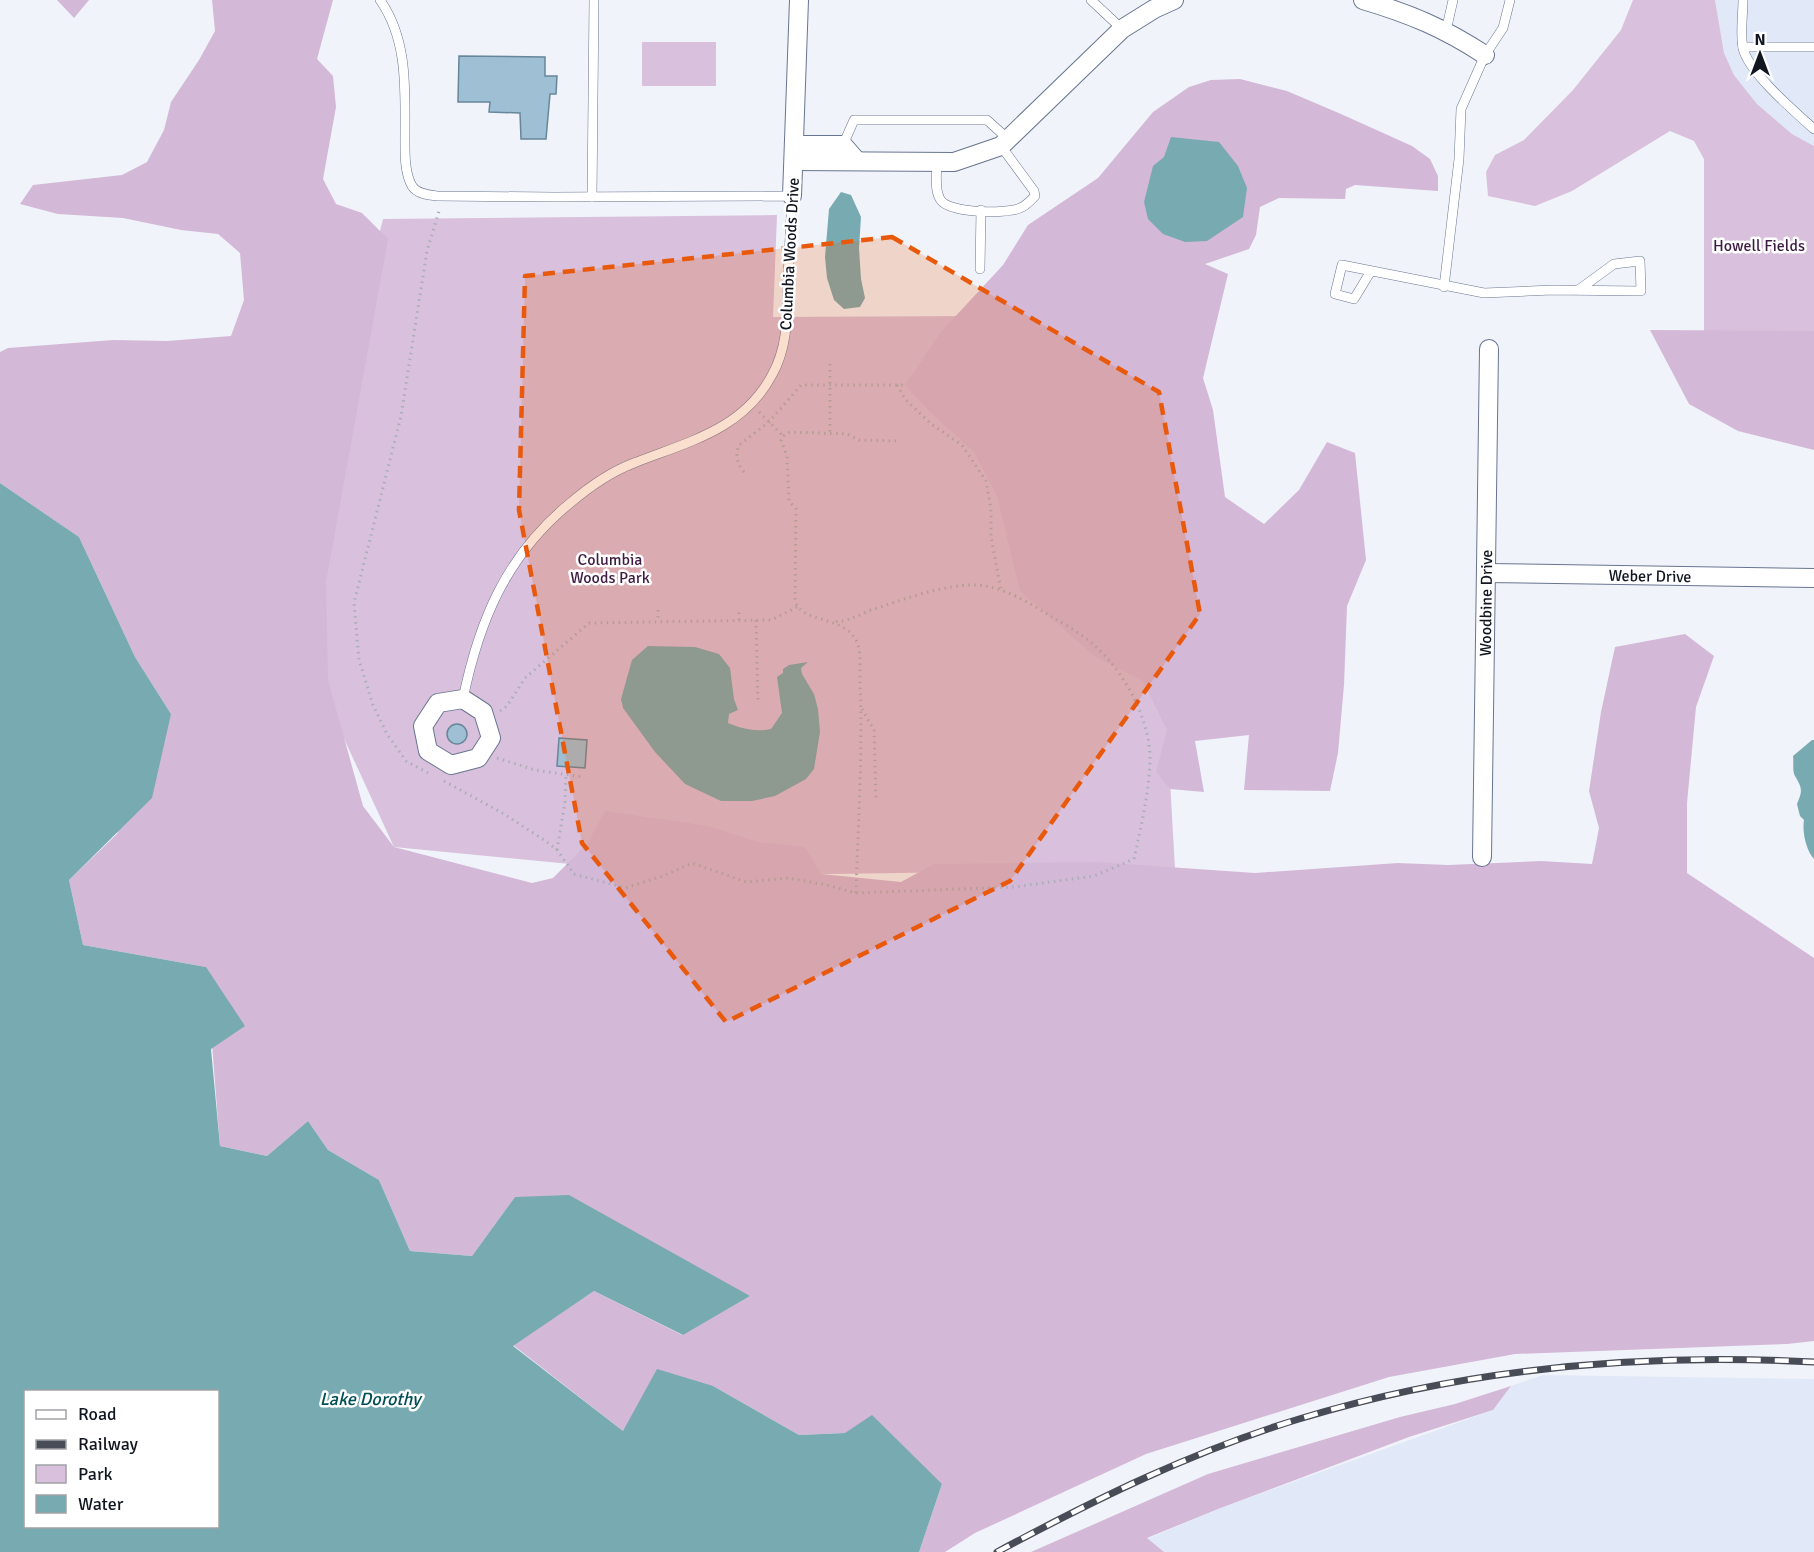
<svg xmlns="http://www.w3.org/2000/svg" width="1814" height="1552" viewBox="0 0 1814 1552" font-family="Signika,sans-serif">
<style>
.built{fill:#e1e9f8}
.green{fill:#d9c0dc}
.forest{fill:#d4b8d8}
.water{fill:#78aab1;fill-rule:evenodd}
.building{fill:#9fc0d4;stroke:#678699;stroke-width:1.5}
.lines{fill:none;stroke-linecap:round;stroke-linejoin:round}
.service-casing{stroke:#687591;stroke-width:10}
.minor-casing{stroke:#687591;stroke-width:20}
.path{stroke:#aaaeb5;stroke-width:3;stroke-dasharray:1.5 4.5;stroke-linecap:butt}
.service{stroke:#fff;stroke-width:9}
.minor{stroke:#fff;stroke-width:18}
.rail-casing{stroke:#484c56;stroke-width:7}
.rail{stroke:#fff;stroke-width:4.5;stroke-dasharray:14;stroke-linecap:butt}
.marked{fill:#e8590c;fill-opacity:0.2;stroke:#e8590c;stroke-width:4.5;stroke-dasharray:12 8;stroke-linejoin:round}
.labels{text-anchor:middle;stroke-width:5;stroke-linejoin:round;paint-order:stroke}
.park-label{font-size:16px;fill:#3f1b44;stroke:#fff}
.street-label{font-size:16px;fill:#111621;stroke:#fff}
.water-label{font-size:18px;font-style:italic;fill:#004f57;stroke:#fff}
</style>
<rect width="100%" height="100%" fill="#f0f3f9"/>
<g class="built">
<polygon points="1715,0 1814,0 1814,146 1792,134 1757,104 1734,75 1724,53"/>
<polygon points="1543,1375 1814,1379 1814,1552 1164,1552 1147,1539 1218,1509 1493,1410 1511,1386"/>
</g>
<g class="green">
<polygon points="1633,0 1715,0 1724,53 1734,75 1757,104 1792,134 1814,146 1814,335 1791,331 1704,332 1704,159 1694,141 1670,131 1572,191 1535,206 1488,196 1486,172 1495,155 1524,140 1573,90 1621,30"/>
<rect x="642" y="42" width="74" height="44"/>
<polygon points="777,215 773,317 978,316 1164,675 1175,869 694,876 394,847 311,667 313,496 383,219"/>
</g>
<g class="forest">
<polygon points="57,0 89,0 74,18"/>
<polygon points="212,0 333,0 317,59 333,76 336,107 323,179 336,204 362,213 388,239 326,582 328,680 363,806 394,847 532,883 553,878 587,844 605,811 708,826 758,842 805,847 821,874 901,882 934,864 1096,862 1255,873 1398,863 1448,865 1541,861 1592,864 1599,828 1589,791 1601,712 1615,647 1685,634 1714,656 1696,707 1687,803 1687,873 1814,958 1814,1341 1787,1344 1515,1354 1389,1377 1146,1454 975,1533 945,1552 919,1552 942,1484 845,1433 799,1435 713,1386 623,1431 513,1345 594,1291 682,1335 750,1296 515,1197 472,1256 410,1251 379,1180 328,1150 308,1121 267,1156 220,1146 206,967 83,945 69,880 117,834 171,714 135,657 79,537 0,483 0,352 8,348 113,340 167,341 231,336 244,300 240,253 218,234 181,230 123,218 58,214 20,204 33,185 122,175 147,162 164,130 171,102 199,60 215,31"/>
<polygon points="1240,79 1287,91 1341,114 1412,146 1430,159 1438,176 1438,191 1355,185 1346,189 1345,199 1279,198 1260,207 1256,235 1249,249 1205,264 1228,274 1203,378 1213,410 1225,497 1264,524 1299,490 1327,442 1355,453 1366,560 1347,606 1344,685 1338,753 1330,791 1244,790 1249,735 1195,741 1204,792 1170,789 1156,772 1167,730 1143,681 1094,656 1020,591 997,496 974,452 930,412 905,385 940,333 1003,265 1028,225 1098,178 1153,112 1189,87 1211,80"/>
<polygon points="1650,330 1814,331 1814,450 1738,431 1689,404"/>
<polygon points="1511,1386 1493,1410 1409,1437 1218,1509 1147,1538 1164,1552 1031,1552 1208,1474 1400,1417 1455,1404"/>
</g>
<g class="water">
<polygon points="1171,137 1219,142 1238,166 1247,188 1243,217 1207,241 1185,242 1163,234 1148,219 1144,202 1153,166 1164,157"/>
<polygon points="841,192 851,195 861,217 859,248 861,279 865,298 860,307 844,309 834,300 827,278 825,257 829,209"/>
<path d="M0 483 79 537 135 657 171 714 152 798 69 880 83 945 206 967 245 1026 211 1049 220 1146 267 1156 308 1121 328 1150 379 1180 410 1251 472 1256 515 1197 569 1195 750 1296 683 1335 594 1291 513 1346 623 1431 657 1369 713 1386 799 1435 845 1433 872 1415 942 1484 919 1552H0ZM26 1392H218V1526H26Z"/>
<path d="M648 646 695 647 719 654 730 668 734 699 738 710 729 714 728 723C742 729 757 732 771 729L782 713 777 677 783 673V669L789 665 808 662 801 668 802 674 814 694 818 709 820 732 814 769 806 779 775 796 752 801H721L685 784 655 752 623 708 621 699 632 660Z"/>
<path d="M1812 740H1814V859C1806 850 1802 832 1804 820L1800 816 1797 804C1803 790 1802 788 1795 776 1792 771 1794 761 1793 756Z"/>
</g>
<g class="building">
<polygon points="459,56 545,57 545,76 557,76 556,94 550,94 546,139 521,139 520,113 489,112 490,102 458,102"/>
<circle cx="457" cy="734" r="10"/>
<polygon points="559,738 587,740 585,768 557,766"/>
</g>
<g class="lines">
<defs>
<g id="service">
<path d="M380 0C408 40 405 89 405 135 405 151 404 172 412 186 417 194 429 195 437 196L553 197 792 196C791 223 789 250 788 278 787 311 789 345 772 375 743 430 687 442 634 463 610 472 589 487 569 504 506 556 479 621 463 699"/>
<polyline points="1091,0 1122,29"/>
<path d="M1743 0C1743 15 1740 33 1743 48 1748 72 1795 112 1814 129"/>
<polyline points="1446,31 1453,0"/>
<polyline points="1743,47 1814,47"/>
<polyline points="843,145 854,120 987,120 1008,139"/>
<path d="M937 162C937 172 934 189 940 199 948 214 1006 214 1020 208 1026 206 1031 200 1035 196L1034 191 1001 146"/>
<polyline points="592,197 594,0"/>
<polyline points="980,269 981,210"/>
<polyline points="1371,271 1354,299 1335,294 1342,265 1484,293 1552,290 1641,291 1640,261 1614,264 1577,291"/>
<polyline points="1444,287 1459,159 1461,109 1485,55 1503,28 1510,0"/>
</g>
<g id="minor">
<path d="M1363 0C1410 14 1444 28 1485 55"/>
<polyline points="794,145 843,145 857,161"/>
<polyline points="794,161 954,162 1001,146 1122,29 1154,9 1174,0"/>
<polyline points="792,196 799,0"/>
<path id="s1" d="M1486 573 1814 578"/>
<polygon points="463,699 483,712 491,738 478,758 451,765 428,751 423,726 438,703"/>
<path id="s2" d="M1482 857 1489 349"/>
</g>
</defs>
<use href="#service" class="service-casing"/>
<use href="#minor" class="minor-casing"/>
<g class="path">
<polyline points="830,364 830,433"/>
<polyline points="897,385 905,399 931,424 962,445 986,481 991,509 991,537 1001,590"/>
<polyline points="759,412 783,436"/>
<path d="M744 472C737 464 735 455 739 445L769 422 801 385H905"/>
<polyline points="658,610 658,621"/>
<polyline points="739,620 739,610"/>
<polyline points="756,620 758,703"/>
<polyline points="862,709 874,730 876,800"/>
<polyline points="500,711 507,706 525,678 589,623 771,620 797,607"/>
<polyline points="497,758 535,770 583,777"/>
<polyline points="428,773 406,761 387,734 373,705 359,660 354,603 401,416 427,251 440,208"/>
<path d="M444 781 504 814 547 842 557 850 574 874 625 888 663 876 692 863 746 882 788 878 827 885 856 893 1014 887 1094 876 1134 859C1141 826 1149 794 1150 761 1151 720 1124 671 1094 645 1082 634 1066 625 1052 617 1028 602 998 583 968 585 936 587 902 600 871 610 857 616 849 621 833 622"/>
<polyline points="557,850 565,802 566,775"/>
<path d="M856 893C858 823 863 753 860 683 859 671 862 654 857 642 845 615 802 624 795 601L796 509 789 501 787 456 781 440 785 434 790 432 847 434 859 440 900 441"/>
</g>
<use href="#service" class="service"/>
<use href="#minor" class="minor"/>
<defs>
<path id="rail" d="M997 1552C1094 1500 1193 1451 1299 1419 1466 1368 1641 1353 1814 1362"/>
</defs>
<use href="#rail" class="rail-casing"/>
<use href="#rail" class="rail"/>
</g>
<path class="marked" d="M892 237 1159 392 1200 614 1010 881 726 1022 582 843 519 510 525 276Z"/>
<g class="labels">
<g class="park-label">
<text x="1759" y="251">Howell Fields</text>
<text x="610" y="565">Columbia<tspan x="610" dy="18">Woods Park</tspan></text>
</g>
<g class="street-label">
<text transform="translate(789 254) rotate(-87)" y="6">Columbia Woods Drive</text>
<text dy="6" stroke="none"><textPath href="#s1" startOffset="164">Weber Drive</textPath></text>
<text dy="6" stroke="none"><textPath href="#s2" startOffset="254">Woodbine Drive</textPath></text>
</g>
<g class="water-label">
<text x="370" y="1405">Lake Dorothy</text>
</g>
</g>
<rect x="24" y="1390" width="195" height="138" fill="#ffffff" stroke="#a0a2a6" stroke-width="1.5"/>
<rect x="36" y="1410" width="30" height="9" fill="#ffffff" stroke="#a0a2a6" stroke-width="1.5"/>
<text x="78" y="1420" font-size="18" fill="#111621">Road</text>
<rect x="36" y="1440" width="30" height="9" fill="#484c56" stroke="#a0a2a6" stroke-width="1.5"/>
<text x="78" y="1450" font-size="18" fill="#111621">Railway</text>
<rect x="36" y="1465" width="30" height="18" fill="#d9c0dc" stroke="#a0a2a6" stroke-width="1.5"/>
<text x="78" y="1480" font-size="18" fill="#111621">Park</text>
<rect x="36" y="1495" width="30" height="18" fill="#78aab1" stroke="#a0a2a6" stroke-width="1.5"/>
<text x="78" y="1510" font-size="18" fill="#111621">Water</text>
<g transform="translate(1760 54)" stroke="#ffffff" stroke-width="4.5" paint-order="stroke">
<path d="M0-4.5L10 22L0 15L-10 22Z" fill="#111621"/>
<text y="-9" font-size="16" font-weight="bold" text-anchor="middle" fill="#111621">N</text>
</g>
</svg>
